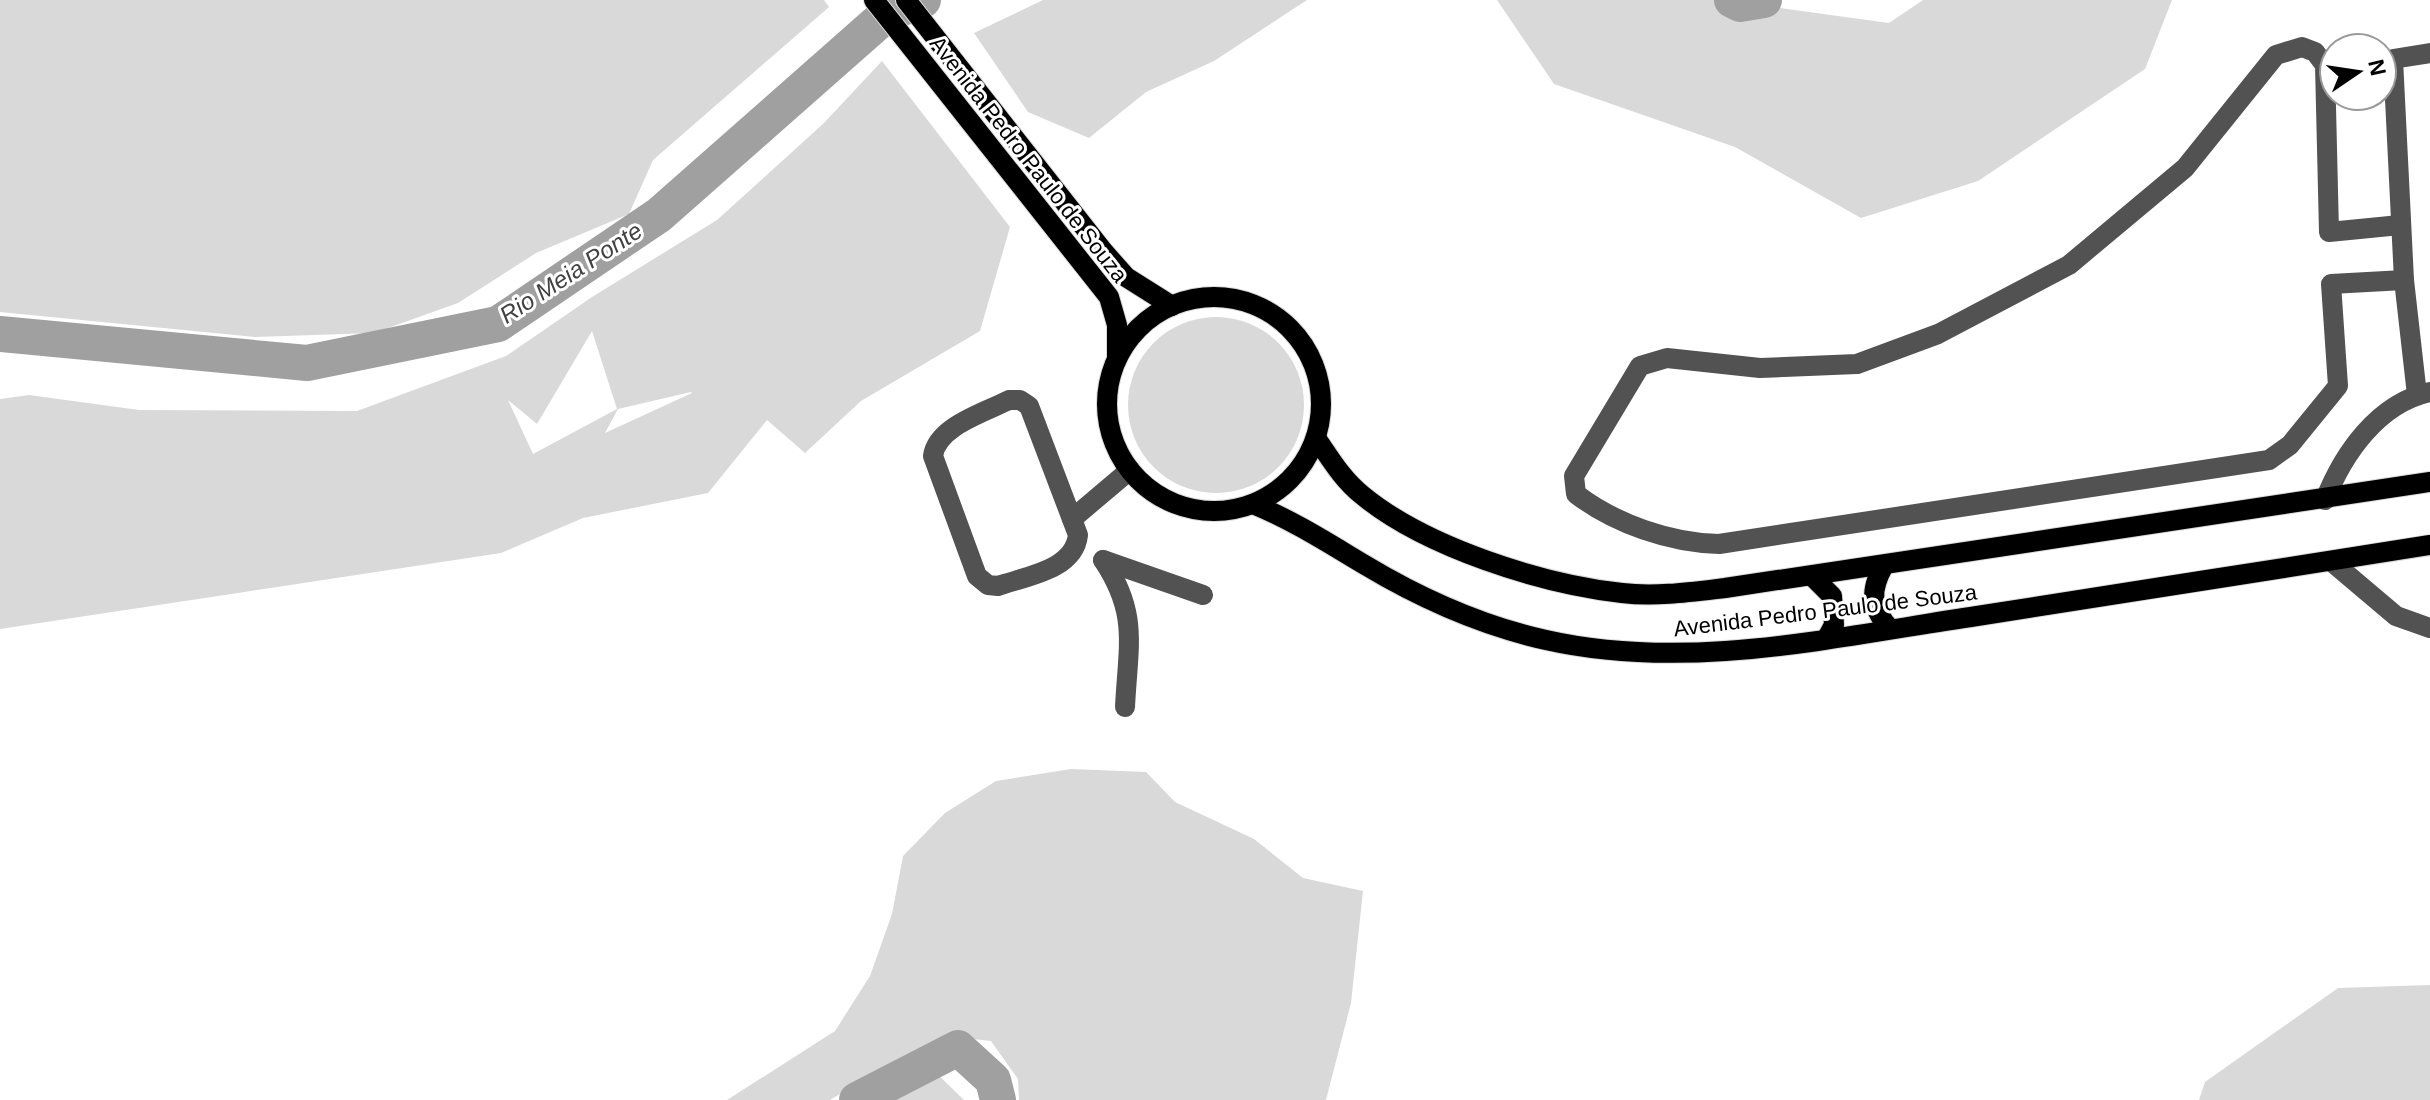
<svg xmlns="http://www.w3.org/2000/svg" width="2430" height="1100" viewBox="0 0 2430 1100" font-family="Arial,sans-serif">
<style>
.green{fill:#d9d9d9;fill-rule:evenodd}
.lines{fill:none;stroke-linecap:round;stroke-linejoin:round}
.river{stroke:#a0a0a0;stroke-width:36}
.major-casing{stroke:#dbdbdb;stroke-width:22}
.minor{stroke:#525252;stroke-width:20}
.major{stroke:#000;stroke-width:20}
.labels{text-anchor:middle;stroke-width:6;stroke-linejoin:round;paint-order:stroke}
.street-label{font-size:22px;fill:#000;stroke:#fff}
.water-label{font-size:24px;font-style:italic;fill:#414141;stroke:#fff}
</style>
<rect width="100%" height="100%" fill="#fff"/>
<g class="green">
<polygon points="0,0 824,0 829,7 653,160 629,214 536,253 458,303 374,333 255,337 0,312"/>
<polygon points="1043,0 1307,0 1214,61 1146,92 1089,138 1028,112 974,33"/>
<polygon points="1497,0 1722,0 1889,23 1923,0 2172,0 2145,69 1978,181 1861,218 1735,147 1554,84"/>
<path d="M882 61 1010 227 980 331 861 401 805 453 767 420 708 493 583 518 501 553 0 629V399L29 395 139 410 357 411 506 356 592 297 717 220 824 123ZM592 331 617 409 533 454 508 400 537 424ZM691 392 692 393 605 433 618 409Z"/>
<circle cx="1216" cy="405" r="88"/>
<polygon points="1071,769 1146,772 1175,802 1254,839 1303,878 1363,891 1351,1003 1326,1100 1019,1100 1018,1079 991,1041 955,1037 898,1059 830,1100 727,1100 835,1031 870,976 892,914 903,856 945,813 996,781"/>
<polygon points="2430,985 2430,1100 2199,1100 2205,1082 2338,988"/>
<polygon points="927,1064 964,1100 874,1100"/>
</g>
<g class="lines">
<g class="river">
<polyline points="1732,0 1740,4 1764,0"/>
<polyline points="0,334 307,363 498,324 659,215 887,14 923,0"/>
<polyline points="857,1100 958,1048 993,1080 998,1100"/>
</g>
<defs>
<g id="major">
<polyline points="874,0 1109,297 1117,325 1117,357"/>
<polyline points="906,0 1103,251 1126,277 1172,306"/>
<circle cx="1214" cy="404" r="107"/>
<path d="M1316 438C1330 458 1342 479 1362 495 1425 547 1541 584 1622 593 1656 597 1691 592 1725 588L2430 482"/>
<path d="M1253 504C1294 521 1328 543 1365 565 1420 598 1483 626 1546 640 1688 672 1835 637 1977 616 2128 592 2279 569 2430 545"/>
<path d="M1884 565C1870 590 1870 607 1890 629"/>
<polyline points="1812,576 1832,596 1834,625 1827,638"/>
</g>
</defs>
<use href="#major" class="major-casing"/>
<g class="minor">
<path d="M2400 225 2329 232 2325 65 2315 52 2302 47 2276 55 2185 168 2069 265 1938 334 1857 364 1760 368 1667 358 1640 366 1574 476 1576 494C1615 524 1671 543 1719 544L2269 460 2290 445 2338 386 2331 284 2404 280"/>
<polyline points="2417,395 2404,280 2393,59 2430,53"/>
<path d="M1009 400H1020L1029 406 1078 535C1074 570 1027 576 998 586L988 585 977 576 933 456C937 426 986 412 1009 400Z"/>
<path d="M2325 500C2343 454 2378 403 2430 392"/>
<polyline points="1072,519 1130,470"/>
<path d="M1103 560C1139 614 1128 645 1125 707"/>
<polyline points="1103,560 1203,595"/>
<polyline points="2331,561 2396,616 2430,628"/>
</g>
<use href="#major" class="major"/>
</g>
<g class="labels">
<g class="street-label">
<text transform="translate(1029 159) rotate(52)" y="8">Avenida Pedro Paulo de Souza</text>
<text transform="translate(1825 610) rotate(-7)" y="8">Avenida Pedro Paulo de Souza</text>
</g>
<g class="water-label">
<text transform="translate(571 273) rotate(-33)" y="8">Rio Meia Ponte</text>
</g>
</g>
<g transform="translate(2358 72) rotate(77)"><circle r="38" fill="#ffffff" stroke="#999999" stroke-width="2"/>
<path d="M0-6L14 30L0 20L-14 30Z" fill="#000000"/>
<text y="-12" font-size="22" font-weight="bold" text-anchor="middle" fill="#000000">N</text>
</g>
</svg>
